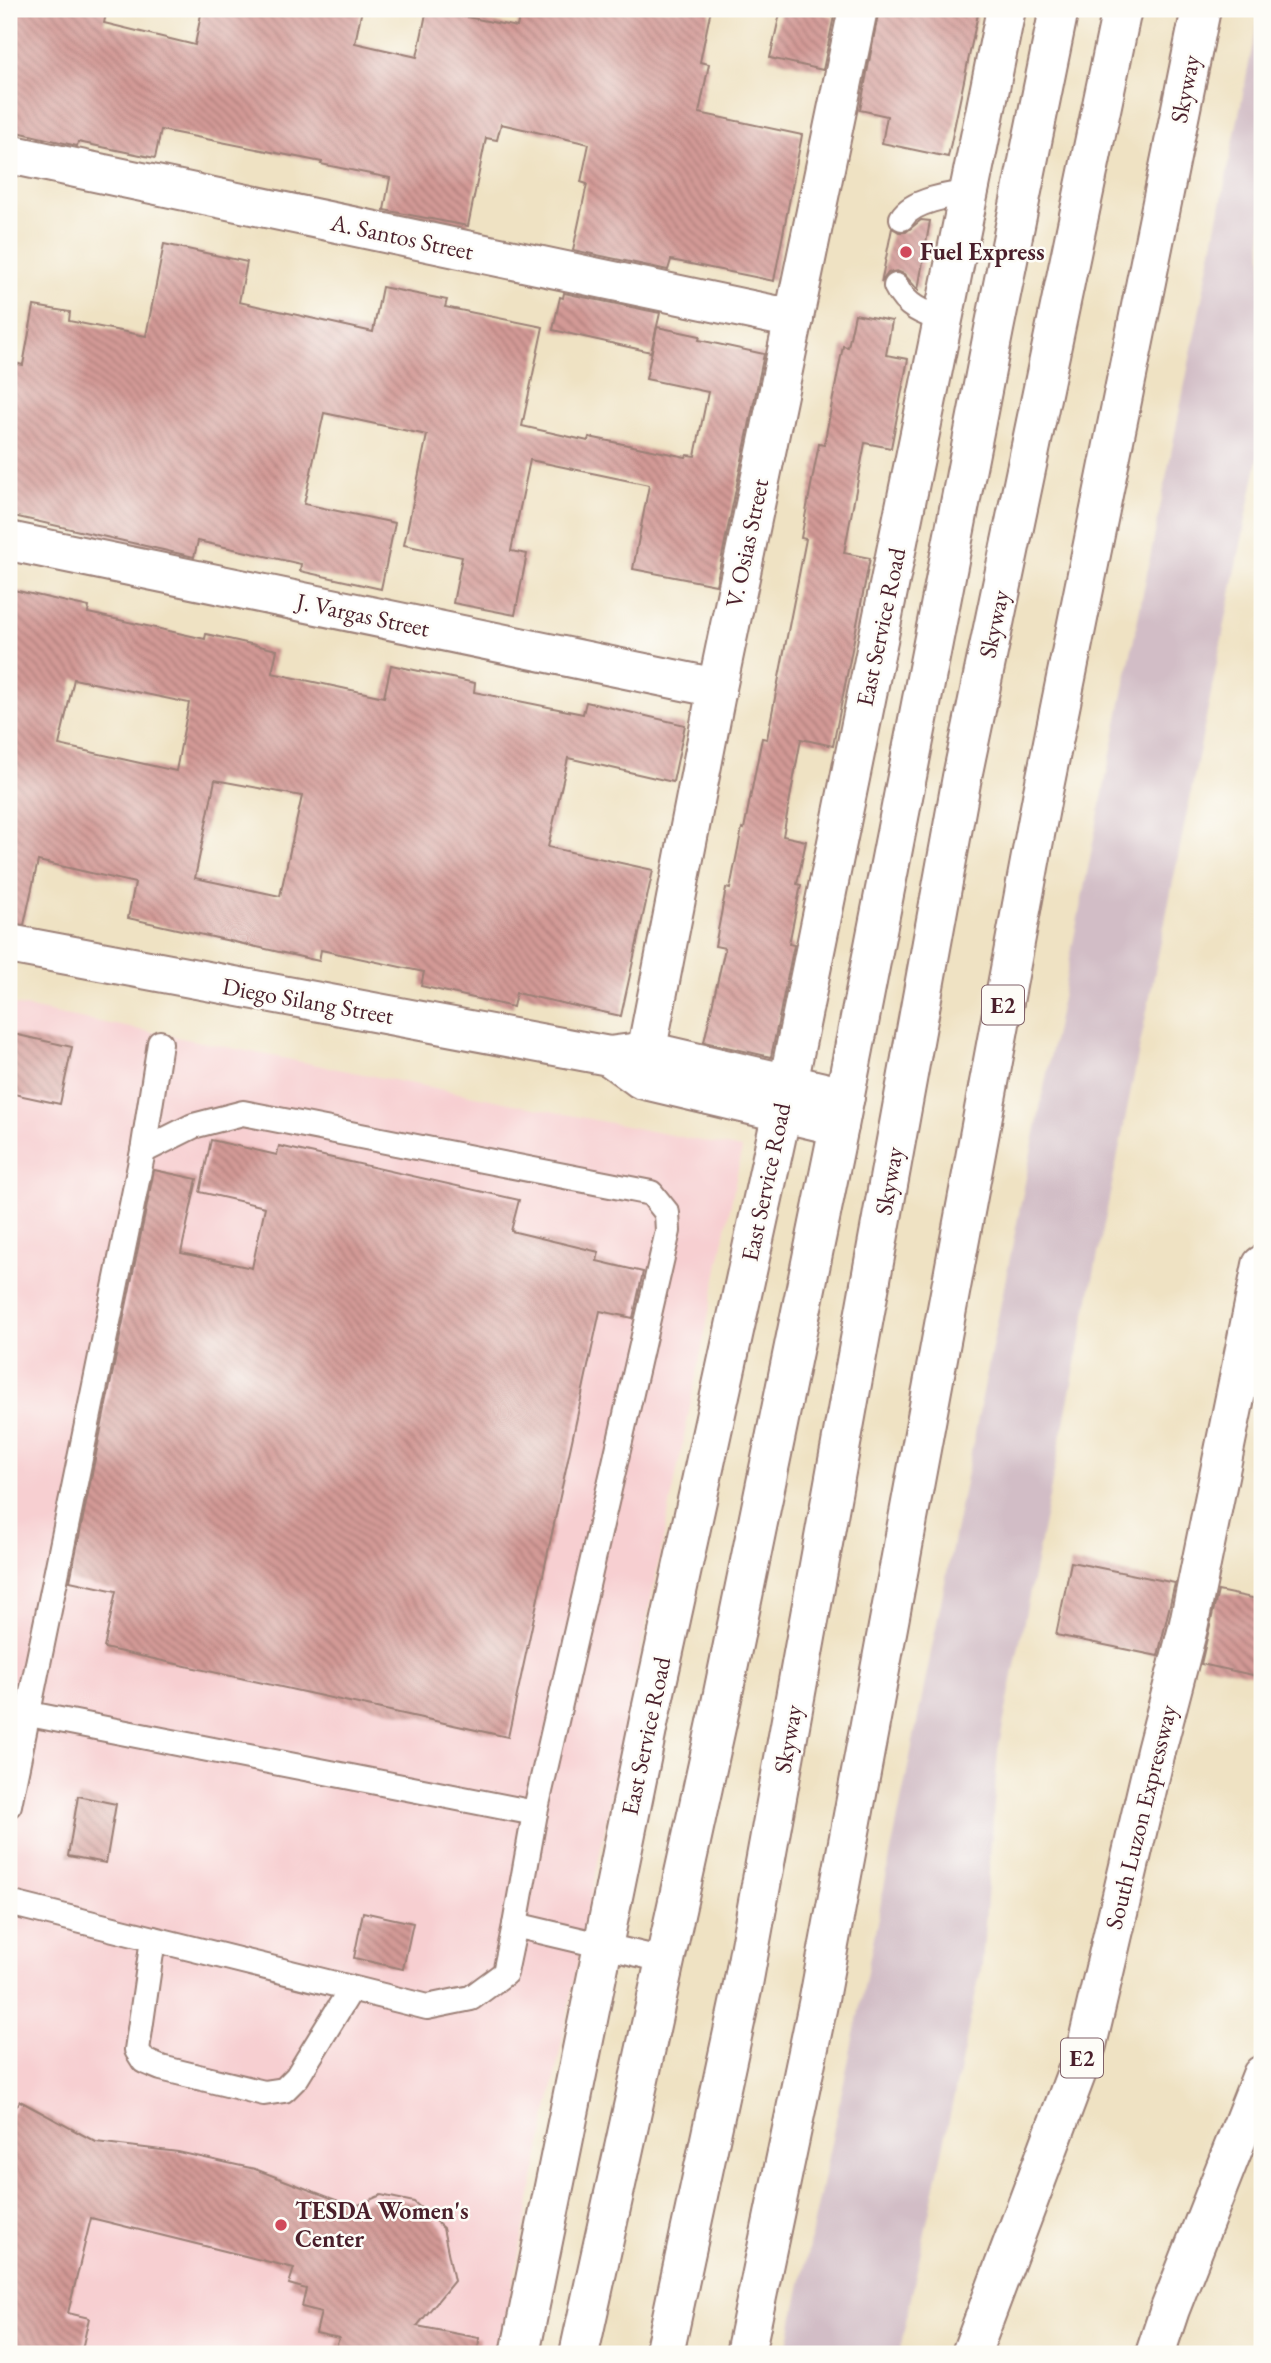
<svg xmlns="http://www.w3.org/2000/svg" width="1271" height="2363" viewBox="0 0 1271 2363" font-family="'EB Garamond',serif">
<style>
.built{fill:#f7cfd1}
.railway{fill:#d2bdc6}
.building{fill:url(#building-back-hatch);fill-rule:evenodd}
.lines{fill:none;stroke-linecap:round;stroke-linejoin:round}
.lane-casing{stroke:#9c8077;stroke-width:28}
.street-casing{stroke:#9c8077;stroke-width:42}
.secondary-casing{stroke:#9c8077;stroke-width:42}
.highway-casing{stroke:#9c8077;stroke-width:42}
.lane{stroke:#fff;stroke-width:24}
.street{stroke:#fff;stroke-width:38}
.secondary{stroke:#fff;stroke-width:38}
.highway{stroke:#fff;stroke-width:38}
.poi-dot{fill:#d1495b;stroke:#fdfcf7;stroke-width:2.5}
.labels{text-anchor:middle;stroke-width:5;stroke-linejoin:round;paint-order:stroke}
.shield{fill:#fdfcf7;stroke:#806168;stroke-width:2}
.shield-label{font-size:23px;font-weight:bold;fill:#4a1f2b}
.street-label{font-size:24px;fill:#4a1f2b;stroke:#fdfcf7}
.poi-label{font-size:24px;font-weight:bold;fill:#4a1f2b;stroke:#fdfcf7;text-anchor:start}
</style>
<defs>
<pattern id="building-back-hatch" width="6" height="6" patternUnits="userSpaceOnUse" patternTransform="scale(1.75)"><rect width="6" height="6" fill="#d39a96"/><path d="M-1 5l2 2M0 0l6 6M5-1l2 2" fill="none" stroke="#ad7d7b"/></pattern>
</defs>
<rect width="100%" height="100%" fill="#fdfcf7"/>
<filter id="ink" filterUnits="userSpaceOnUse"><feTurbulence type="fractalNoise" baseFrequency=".0143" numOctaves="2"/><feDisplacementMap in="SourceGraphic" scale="14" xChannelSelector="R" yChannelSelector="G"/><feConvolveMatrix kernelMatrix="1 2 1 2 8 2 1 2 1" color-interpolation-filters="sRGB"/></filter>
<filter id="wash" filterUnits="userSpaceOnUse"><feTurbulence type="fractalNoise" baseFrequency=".00686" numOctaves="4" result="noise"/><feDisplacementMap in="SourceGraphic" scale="28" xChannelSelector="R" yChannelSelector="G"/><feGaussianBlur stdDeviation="1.57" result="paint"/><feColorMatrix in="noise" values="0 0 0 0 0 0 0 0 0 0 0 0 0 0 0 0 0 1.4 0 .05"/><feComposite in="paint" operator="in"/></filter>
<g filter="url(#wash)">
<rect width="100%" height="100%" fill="#efe2c3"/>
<polygon class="built" points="9,1004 742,1149 499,2354 9,2354"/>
<polygon class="railway" points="1260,9 1262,9 1262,440 998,1750 982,1965 899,2354 786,2354 862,1997"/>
<g id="blocks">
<g class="building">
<polygon points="9,9 107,9 104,23 195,45 202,9 362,9 355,43 417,57 427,9 517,27 521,9 711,9 700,62 709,64 699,113 802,135 774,281 671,260 668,270 573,250 587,184 581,182 589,144 501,124 497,140 486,138 468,226 384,210 390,178 321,164 322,162 161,130 155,158 78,142 77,146 9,130"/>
<polygon points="781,9 801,9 834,16 823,70 770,58"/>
<polygon points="879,9 979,9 948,157 882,143 887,116 860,110"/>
<polygon points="921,220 930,221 918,290 904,274 897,271 888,273 881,283 892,228 899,232 906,232"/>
<polygon points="164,244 247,262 239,302 373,332 382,287 447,300 445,307 543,327 522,426 588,441 589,437 686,457 687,455 695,456 708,392 646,379 657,327 700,336 699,340 764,354 716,585 633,569 649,485 530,460 511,551 527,554 515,615 453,603 462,557 404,545 427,435 324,413 304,504 395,523 381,589 300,571 301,564 198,541 194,557 9,515 9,362 23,365 34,306 70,312 69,321 146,336"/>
<polygon points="564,293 660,313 651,352 553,330 560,297 563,298"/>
<polygon points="855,314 892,321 886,355 908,359 891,448 865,443 844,553 870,558 833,746 801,739 783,836 806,841 797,884 801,885 789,944 794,945 771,1057 704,1042 725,948 715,946 726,888 730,889 742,828 744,829 762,738 767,739 806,539 801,538 819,444 824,445 843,346 848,347"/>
<path d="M9 589 89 607 88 613 205 639 206 634 277 650 272 673 384 697 391 665 475 683 474 692 583 714 586 702 685 725 673 782 568 758 548 847 653 870 621 1016 516 993 513 1007 421 986 424 972 321 950 319 961 128 918 135 883 38 861 24 925 9 923ZM74 679 189 703 176 771 59 745ZM215 780 302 796 280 896 195 878Z"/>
<polygon points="9,1033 72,1047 60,1104 9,1093"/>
<polygon points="211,1140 277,1155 279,1146 519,1200 511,1231 599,1252 597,1261 643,1272 633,1318 600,1311 508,1737 104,1648 116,1591 70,1581 154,1170 197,1179 181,1253 252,1268 265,1207 200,1192"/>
<polygon points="1071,1562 1175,1583 1158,1656 1056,1635"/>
<polygon points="1218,1591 1262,1600 1262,1677 1201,1664"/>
<polygon points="78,1796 116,1804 106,1863 68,1856"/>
<polygon points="363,1912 413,1923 403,1969 354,1958"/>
<polygon points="20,2101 96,2142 178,2152 255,2169 354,2207 381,2195 414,2202 443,2228 454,2281 417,2326 479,2338 478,2354 334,2354 339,2338 316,2333 321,2312 302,2307 306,2289 289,2284 294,2268 91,2218 68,2313 89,2318 81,2354 9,2354 9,2117"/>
</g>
</g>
</g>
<g filter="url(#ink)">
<use href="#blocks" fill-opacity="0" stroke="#9c8077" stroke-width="2"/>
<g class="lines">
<defs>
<g id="lane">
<path d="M902 218C912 201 950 194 969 194"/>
<path d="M896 286C906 307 923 313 944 320"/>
<polyline points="9,1710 535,1813"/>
<polyline points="9,1805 143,1151 160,1043"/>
<polyline points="9,1903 427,2007 471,1998 505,1973 515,1925 535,1813 668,1231 667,1213 651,1193 243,1113 193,1126 143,1151"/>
<polyline points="515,1925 664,1960"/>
<polyline points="153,1939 137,2050 144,2061 161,2068 264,2093 284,2090 297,2077 351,1989"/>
</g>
<g id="street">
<polyline points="9,154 794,319"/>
<polyline points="9,541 717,688"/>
<polyline points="641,1079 717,688 858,9"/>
</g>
<g id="secondary">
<polyline points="9,944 609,1056 647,1051 845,1097"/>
<polyline points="609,1056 641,1079 839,1126"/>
<polyline points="520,2354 650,1715 788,1084 1006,9"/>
<polyline points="579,2354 718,1718 839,1126 994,329 1059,9"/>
</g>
<g id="highway">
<polyline points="664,2354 742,1990 962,777 1122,9"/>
<polyline points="745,2354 818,2004 1042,797 1201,9"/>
<polyline points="971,2354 1087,2045 1156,1751 1188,1628 1262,1265"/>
<polyline points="1155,2354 1170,2309 1262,2075"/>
</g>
</defs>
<use href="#lane" class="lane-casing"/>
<use href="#street" class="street-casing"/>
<use href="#secondary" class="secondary-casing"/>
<use href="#highway" class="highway-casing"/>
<use href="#lane" class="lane"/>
<use href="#street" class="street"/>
<use href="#secondary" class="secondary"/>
<use href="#highway" class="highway"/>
</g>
</g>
<g class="poi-dot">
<circle cx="906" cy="252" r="7"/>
<circle cx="281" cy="2225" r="7"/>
</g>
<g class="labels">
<g class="shield">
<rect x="982" y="985.5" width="42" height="39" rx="5"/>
<rect x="1061" y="2038.5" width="42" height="39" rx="5"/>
</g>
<g class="shield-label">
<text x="1003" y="1013">E2</text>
<text x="1082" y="2066">E2</text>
</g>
<g class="street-label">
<text transform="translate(1185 89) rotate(-79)" y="8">Skyway</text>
<text transform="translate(402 237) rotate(12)" y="8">A. Santos Street</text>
<text transform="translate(747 543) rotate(-78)" y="8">V. Osias Street</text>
<text transform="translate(363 615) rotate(12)" y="8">J. Vargas Street</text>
<text transform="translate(994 624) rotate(-78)" y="8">Skyway</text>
<text transform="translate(881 627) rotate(-78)" y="8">East Service Road</text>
<text transform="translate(308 1001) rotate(10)" y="8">Diego Silang Street</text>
<text transform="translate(889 1181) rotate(-80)" y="8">Skyway</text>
<text transform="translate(766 1182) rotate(-78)" y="8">East Service Road</text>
<text transform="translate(646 1736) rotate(-78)" y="8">East Service Road</text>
<text transform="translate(788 1739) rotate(-80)" y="8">Skyway</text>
<text transform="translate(1141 1817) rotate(-76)" y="8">South Luzon Expressway</text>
</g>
<g class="poi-label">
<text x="920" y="260">Fuel Express</text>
<text x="295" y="2219">TESDA Women's<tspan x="295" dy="28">Center</tspan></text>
</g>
</g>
<rect width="1271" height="2363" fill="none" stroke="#fdfcf7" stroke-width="35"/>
</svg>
